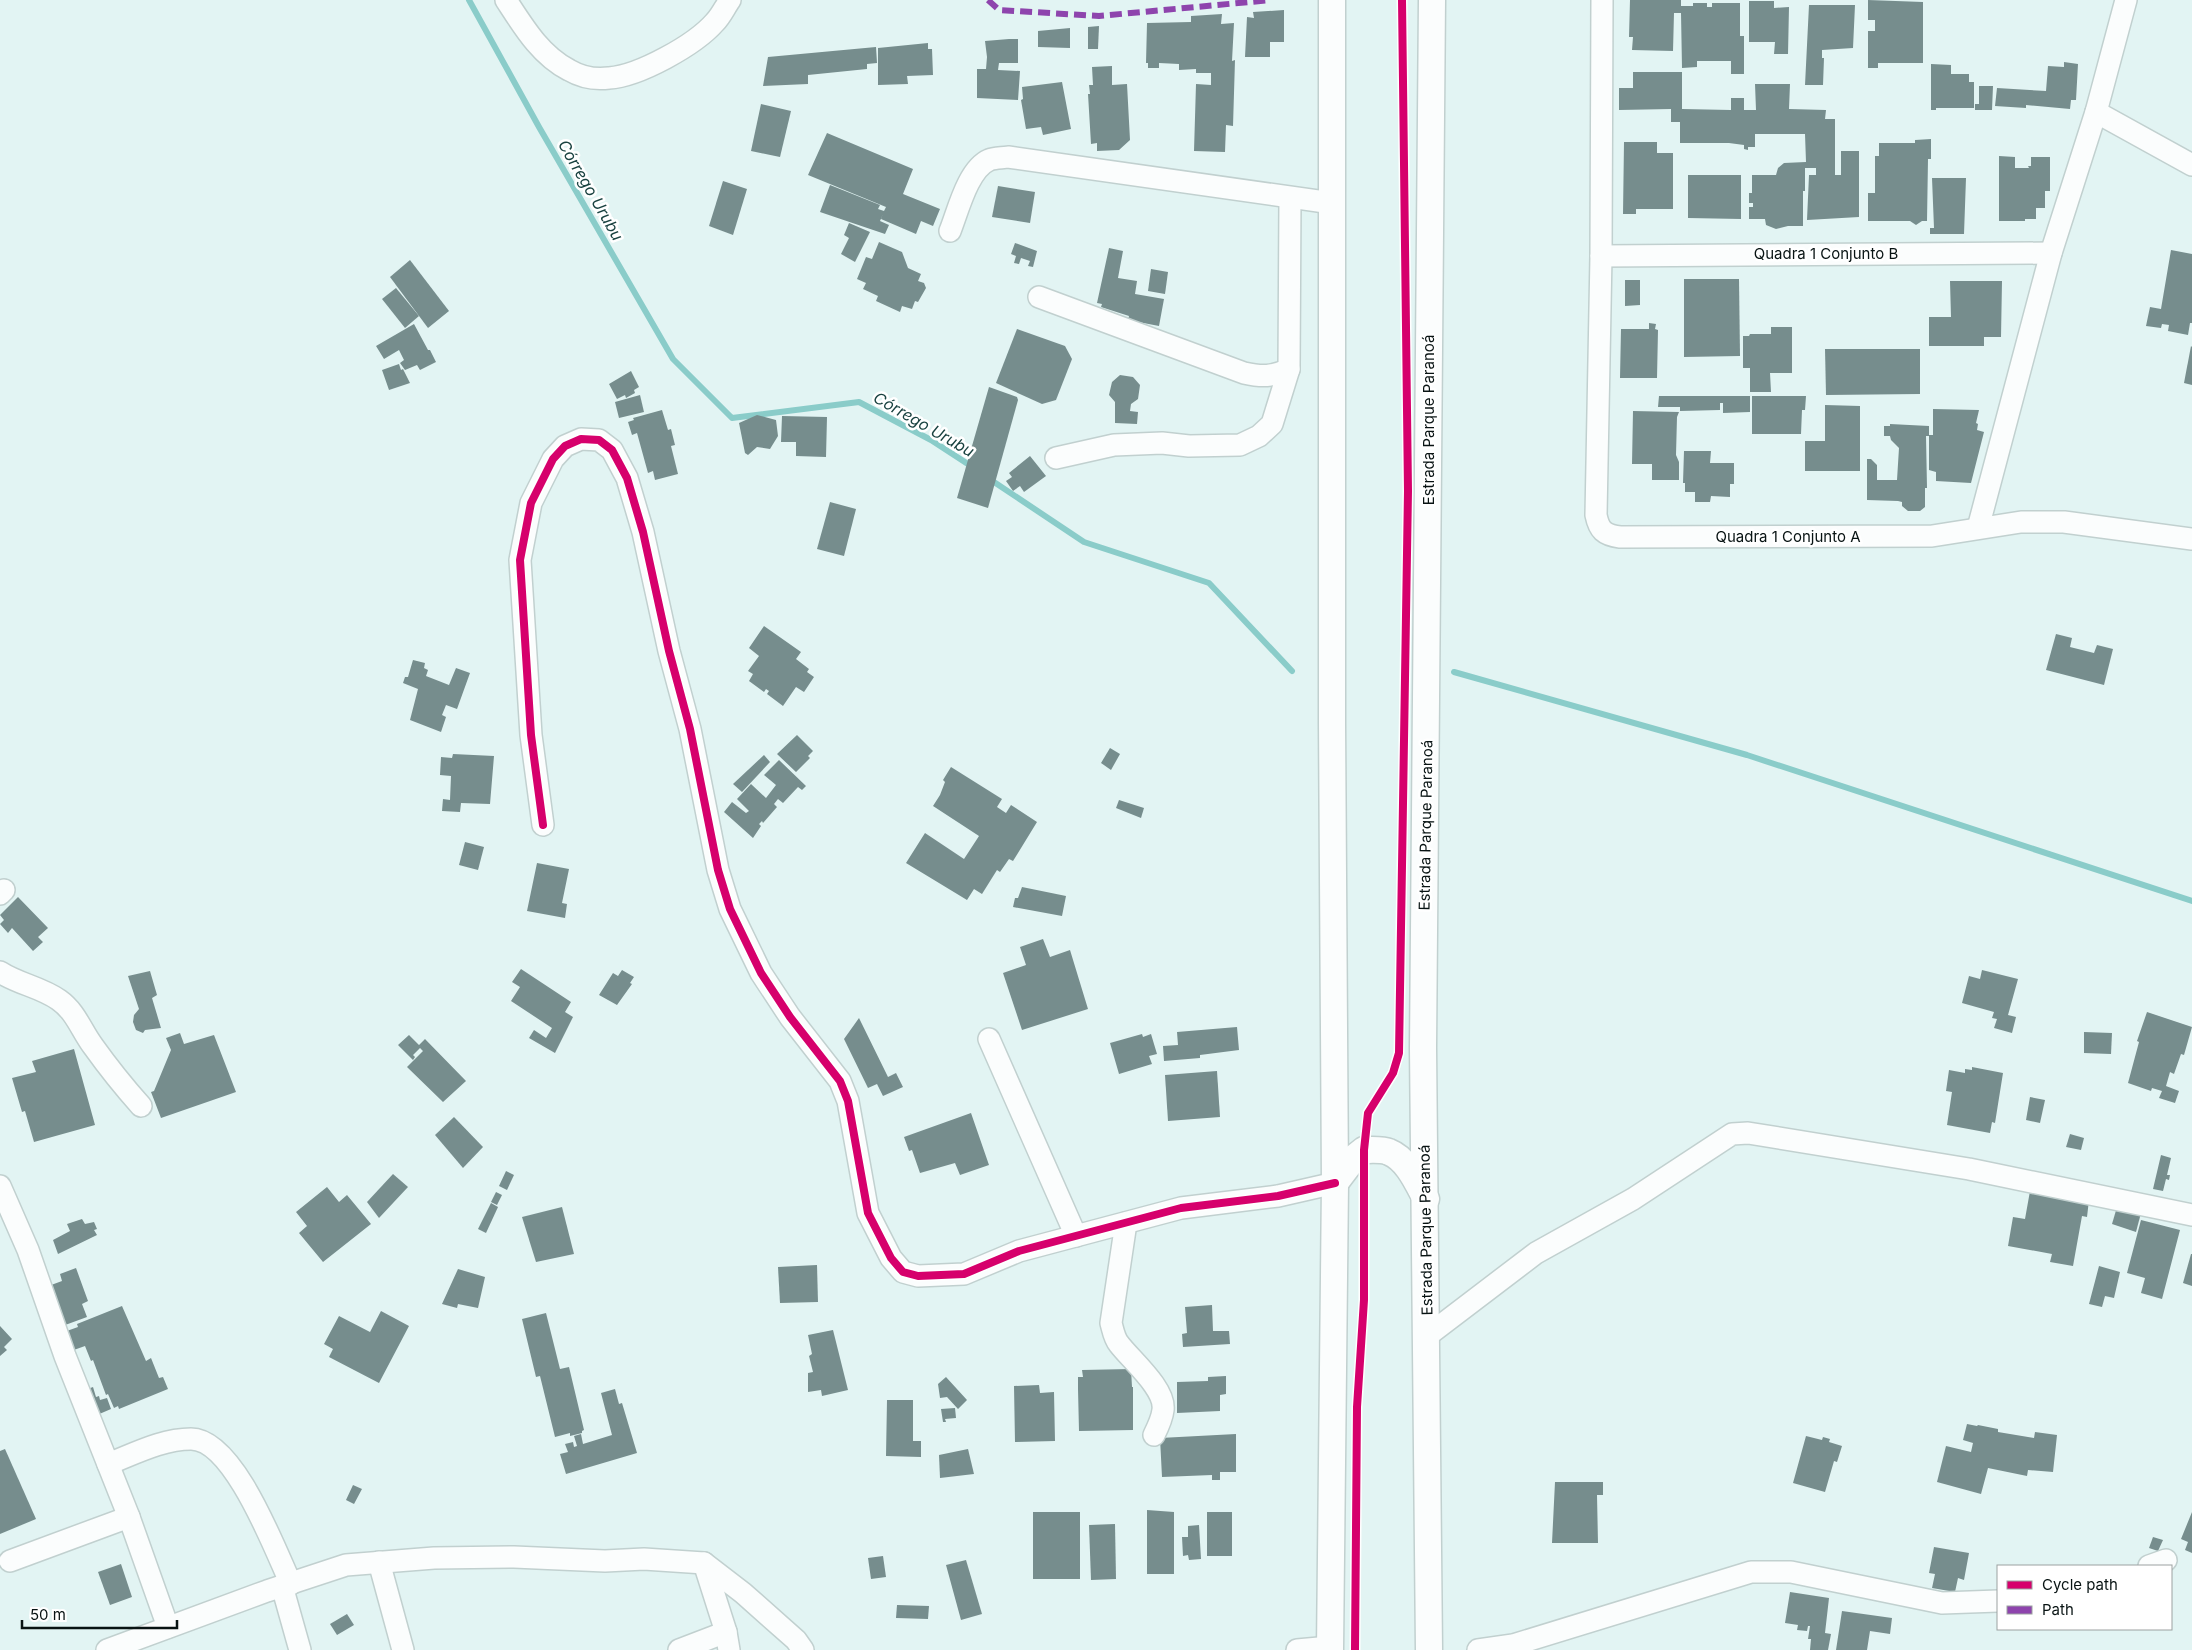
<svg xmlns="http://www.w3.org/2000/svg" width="2192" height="1650" viewBox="0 0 2192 1650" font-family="Inter,sans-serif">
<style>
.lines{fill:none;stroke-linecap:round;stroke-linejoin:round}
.stream{stroke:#8accc9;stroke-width:6}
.building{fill:#768d8d}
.minor-casing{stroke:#c1d0cf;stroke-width:24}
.major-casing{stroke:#c1d0cf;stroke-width:29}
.minor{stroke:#fbfdfd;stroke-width:21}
.major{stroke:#fbfdfd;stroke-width:26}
.quiet{stroke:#8e44ad;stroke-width:6;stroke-dasharray:12 6;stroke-linecap:butt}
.cycleway-casing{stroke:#fff;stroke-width:11}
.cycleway{stroke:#d6006c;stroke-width:8}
.labels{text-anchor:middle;stroke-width:5;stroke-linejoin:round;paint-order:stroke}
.street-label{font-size:15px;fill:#081313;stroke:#fff}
.water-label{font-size:16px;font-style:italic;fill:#194240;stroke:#fff}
</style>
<rect width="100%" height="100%" fill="#e2f4f3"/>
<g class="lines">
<g class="stream">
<polyline points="469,0 539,127 673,359 732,418 859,402 931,440 974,468"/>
<polyline points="988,478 1084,542 1209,583 1292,671"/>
<polyline points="1454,672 1747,755 2192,901"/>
</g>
</g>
<g class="building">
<polygon points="1630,0 1681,0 1681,6 1693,6 1693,3 1707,3 1707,7 1712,7 1712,3 1740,3 1740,36 1744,36 1744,74 1731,74 1731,61 1697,61 1697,67 1682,68 1681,13 1674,13 1673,51 1632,50 1633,37 1629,37"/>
<polygon points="1868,0 1923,2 1923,63 1878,63 1878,68 1868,68 1868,31 1875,31 1875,20 1868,20"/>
<polygon points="1749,1 1774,1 1774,8 1789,7 1788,54 1774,54 1775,42 1749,42"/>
<polygon points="1809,5 1855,5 1853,48 1822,50 1822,58 1824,58 1823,85 1805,85"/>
<polygon points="1284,10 1284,42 1270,42 1270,57 1245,57 1247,17 1254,18 1253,12"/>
<polygon points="1222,14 1221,24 1234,23 1232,61 1235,60 1233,126 1226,125 1225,152 1194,151 1196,84 1211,85 1211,73 1196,73 1196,69 1179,70 1179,64 1159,63 1159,68 1148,68 1148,63 1146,63 1147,23 1191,22 1191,16"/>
<polygon points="1099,26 1098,49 1088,49 1088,27"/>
<polygon points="1070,28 1070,48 1038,47 1038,31"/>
<polygon points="1009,39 1018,39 1018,63 999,63 998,70 1020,71 1018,100 977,98 977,69 986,69 987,57 985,41"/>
<polygon points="928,43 928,49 932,49 933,75 907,76 908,84 878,85 878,48"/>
<polygon points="876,47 877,63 867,64 867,69 808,75 808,84 763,86 768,57"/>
<polygon points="2064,62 2078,64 2076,100 2071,100 2070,109 2026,105 2026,108 1995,106 1997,88 2046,91 2048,66 2064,67"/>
<polygon points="1931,64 1951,65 1951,74 1969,74 1969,82 1974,82 1974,108 1936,108 1936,110 1931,110"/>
<polygon points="1112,66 1112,85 1127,84 1130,140 1119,150 1097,151 1097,143 1091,144 1088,94 1090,94 1089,85 1093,85 1092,67"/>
<polygon points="1633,72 1682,72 1682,109 1731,110 1731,98 1744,98 1744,110 1756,110 1755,84 1790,84 1789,109 1826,110 1825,119 1835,119 1835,175 1841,175 1841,151 1859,151 1859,217 1807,220 1809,175 1816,175 1816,168 1805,168 1805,191 1803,191 1803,226 1788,226 1776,229 1766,225 1765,219 1749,219 1749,207 1753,207 1753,203 1749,203 1749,193 1752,193 1752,175 1776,175 1778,168 1784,163 1806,162 1805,134 1755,134 1755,147 1748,147 1748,150 1744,149 1744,145 1729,143 1680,143 1680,122 1671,122 1671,109 1619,110 1619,88 1633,88"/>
<polygon points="1062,82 1071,129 1043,135 1041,127 1026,129 1021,100 1023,99 1022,87"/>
<polygon points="1979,86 1993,86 1992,110 1975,110 1975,104 1979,104"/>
<polygon points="761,104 791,111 780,157 751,151"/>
<polygon points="827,133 913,169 903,194 940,209 933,226 921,221 916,234 881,219 883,214 880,221 889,225 885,234 820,212 830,185 880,205 878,209 884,211 886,207 808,175"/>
<polygon points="1931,139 1931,159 1928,159 1927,221 1922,221 1916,225 1910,221 1868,221 1868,193 1875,193 1875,156 1879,156 1879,143 1915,143 1915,140"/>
<polygon points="1624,142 1657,142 1657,153 1673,153 1673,209 1636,209 1636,214 1623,214"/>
<polygon points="1999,156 2015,157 2015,168 2029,168 2028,166 2031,166 2031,157 2050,157 2050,191 2045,191 2045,208 2036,208 2036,219 2025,219 2025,221 1999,221"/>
<polygon points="1688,175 1741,175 1741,219 1688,218"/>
<polygon points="1932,178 1966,178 1964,234 1930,234 1930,228 1934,228"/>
<polygon points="723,181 747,189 733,235 709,226"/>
<polygon points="998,186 1035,192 1030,223 992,217"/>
<polygon points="849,223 870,232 855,262 841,254 849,238 844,235"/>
<polygon points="879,242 902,252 908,268 921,274 918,281 924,283 926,288 918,302 915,301 912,309 902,306 900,312 876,301 878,296 863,289 866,283 857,279 866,257 872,259"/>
<polygon points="1015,243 1037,251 1033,267 1028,266 1030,261 1021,258 1019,264 1014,263 1016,256 1011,254"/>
<polygon points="1109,248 1123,251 1118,278 1137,281 1135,294 1164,299 1159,326 1128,320 1129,316 1101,307 1102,304 1097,303"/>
<polygon points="2171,250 2192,254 2192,323 2190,323 2188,335 2168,331 2169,325 2162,324 2161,328 2146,326 2150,307 2161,309"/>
<polygon points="410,260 449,311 428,328 390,277"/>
<polygon points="1151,269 1168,272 1165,294 1148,291"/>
<polygon points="1684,279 1739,279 1740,356 1684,357"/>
<polygon points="1625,280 1640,280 1640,305 1625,306"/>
<polygon points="1950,281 2002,281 2001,337 1984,337 1984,346 1929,346 1929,317 1951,317"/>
<polygon points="396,288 419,316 405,328 382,299"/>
<polygon points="1649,323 1656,324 1655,329 1658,330 1657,378 1620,378 1621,329 1649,329"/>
<polygon points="414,324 428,350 430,350 436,362 420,370 417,365 405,370 400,363 404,360 399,350 384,359 376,346"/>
<polygon points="1771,327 1792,327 1792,373 1770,373 1771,392 1750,392 1750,368 1743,368 1743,336 1749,336 1750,334 1771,334"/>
<polygon points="1017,329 1065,346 1072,359 1056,400 1042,404 996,383"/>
<polygon points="2191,346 2192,347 2192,385 2184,383"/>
<polygon points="1825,349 1920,349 1920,394 1826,395"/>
<polygon points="399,364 401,370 403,369 410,383 389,390 382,370"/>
<polygon points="631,371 639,387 634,390 635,393 626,398 625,395 617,399 609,384"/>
<polygon points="1120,375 1133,377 1140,385 1138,399 1131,404 1130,411 1138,412 1137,424 1115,423 1115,402 1109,395 1112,382"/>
<polygon points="989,387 1017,397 1018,400 988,508 957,498"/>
<polygon points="640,395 644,412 619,418 615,402"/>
<polygon points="1659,396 1750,396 1750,412 1723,413 1723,403 1720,403 1720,410 1680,411 1680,407 1658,407"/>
<polygon points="1752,396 1806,396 1805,410 1802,410 1801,434 1752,434"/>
<polygon points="1825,405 1860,406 1860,471 1805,471 1805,441 1825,441"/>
<polygon points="1933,409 1979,410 1976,423 1978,424 1977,430 1984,432 1971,483 1936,481 1936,472 1929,470 1929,435 1933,435"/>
<polygon points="662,410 668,430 671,429 675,445 671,446 678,474 655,480 653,471 648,473 637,433 632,435 628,422 634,420 633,418"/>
<polygon points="1633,411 1679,412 1677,417 1676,455 1679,462 1679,480 1652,480 1652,464 1632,464"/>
<polygon points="757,415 776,420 778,436 770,449 757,447 748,455 745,453 739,423"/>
<polygon points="782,416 827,417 826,457 796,456 796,442 781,442"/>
<polygon points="1890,424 1929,426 1929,436 1926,436 1927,488 1925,488 1925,507 1920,511 1908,511 1902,506 1902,502 1898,501 1867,500 1867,459 1871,459 1877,465 1877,480 1897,480 1899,448 1891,440 1890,436 1884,436 1884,426 1890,426"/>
<polygon points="1684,451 1711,451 1710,463 1734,463 1734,484 1730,484 1730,497 1711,496 1710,502 1695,502 1695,492 1685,492 1685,483 1683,483"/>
<polygon points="1030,456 1046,476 1024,492 1020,486 1013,491 1006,481 1012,477 1009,473"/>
<polygon points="830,502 856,509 844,556 817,549"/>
<polygon points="764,626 801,652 796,659 809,669 807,672 814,677 804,692 796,687 783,706 767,694 769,691 766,689 764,692 749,681 753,674 748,671 759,656 749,648"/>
<polygon points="2056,634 2072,638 2070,647 2094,653 2097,645 2113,649 2104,685 2046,670"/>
<polygon points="413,660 425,663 424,668 428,670 426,676 449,685 456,668 470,673 457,709 446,705 442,715 446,717 441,732 410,720 418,689 403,683 405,677 408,677"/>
<polygon points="797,735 813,751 808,756 810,758 796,772 777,754"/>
<polygon points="1110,748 1120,754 1111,770 1101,763"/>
<polygon points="453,754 494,756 490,804 461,803 460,812 442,811 443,799 450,800 451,776 440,775 441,757 452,758"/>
<polygon points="764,755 770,762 742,792 733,784"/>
<polygon points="779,760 806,786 802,790 798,787 783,803 778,799 774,804 777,807 763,823 762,821 759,824 761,826 753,838 724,812 732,802 746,813 749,811 737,799 751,784 766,798 776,785 764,775"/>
<polygon points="951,767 1002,799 997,807 1006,813 1011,805 1037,822 1013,861 1009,859 1000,872 997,870 982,894 974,889 967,900 906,863 925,833 964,859 979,836 933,806 940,795 945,782 943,780"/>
<polygon points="1119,800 1144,808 1141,818 1116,808"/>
<polygon points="465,842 484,847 478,870 459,865"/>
<polygon points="537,863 569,869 562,903 567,904 565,918 527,911"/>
<polygon points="1022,887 1066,896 1062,916 1013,907 1015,898 1018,898"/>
<polygon points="18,897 48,928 38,937 43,942 33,951 12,928 8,933 0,924 4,920 0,915"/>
<polygon points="1043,939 1050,957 1070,950 1088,1009 1022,1030 1003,973 1026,965 1020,947"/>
<polygon points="521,969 571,1002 565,1012 573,1017 555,1053 529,1038 534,1030 546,1038 552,1028 511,1001 520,987 512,982"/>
<polygon points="622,970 634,977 630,983 632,984 617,1005 599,995 613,973 618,976"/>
<polygon points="1982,970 2018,979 2008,1015 2016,1017 2012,1033 1994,1028 1997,1019 1992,1018 1994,1012 1962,1003 1969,976 1980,979"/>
<polygon points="150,971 157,995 152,998 161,1028 145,1030 143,1033 136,1030 133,1022 134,1015 139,1009 128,976"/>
<polygon points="2147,1012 2192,1027 2184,1055 2181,1054 2174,1074 2170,1072 2166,1086 2179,1091 2175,1103 2159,1098 2162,1091 2152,1088 2151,1091 2128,1083 2139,1042 2137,1041"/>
<polygon points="859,1018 888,1077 896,1073 903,1087 883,1096 877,1084 868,1088 844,1039"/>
<polygon points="1237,1027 1239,1050 1200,1055 1200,1058 1164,1061 1163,1046 1178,1045 1177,1032"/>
<polygon points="2084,1032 2112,1033 2111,1054 2084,1053"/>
<polygon points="180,1033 184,1044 214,1035 236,1092 161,1118 151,1092 154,1091 171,1050 166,1038"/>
<polygon points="1142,1034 1143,1037 1151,1034 1157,1054 1149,1056 1152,1064 1119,1074 1110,1043"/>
<polygon points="409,1035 419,1045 425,1039 466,1081 443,1102 407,1067 423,1051 420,1048 413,1055 415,1057 413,1060 398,1045"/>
<polygon points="74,1049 95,1125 34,1142 25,1111 22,1112 12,1078 36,1072 32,1061"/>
<polygon points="1972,1067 2003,1073 1995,1123 1992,1122 1990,1133 1947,1125 1952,1092 1946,1091 1949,1070 1965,1073 1965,1069 1972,1070"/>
<polygon points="1217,1071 1220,1117 1168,1121 1165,1075"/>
<polygon points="2030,1097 2045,1100 2040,1123 2026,1120"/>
<polygon points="971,1113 989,1165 960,1175 955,1163 920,1173 912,1150 909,1151 904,1137"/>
<polygon points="454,1117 483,1147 463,1168 435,1135"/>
<polygon points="2070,1134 2084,1138 2081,1150 2066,1147"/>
<polygon points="2161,1155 2171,1158 2167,1175 2170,1175 2169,1180 2166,1179 2163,1191 2153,1189"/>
<polygon points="506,1171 514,1175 507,1190 499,1186"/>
<polygon points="393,1174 408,1187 379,1218 367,1202"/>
<polygon points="327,1187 339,1202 347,1195 371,1224 323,1262 299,1233 307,1226 296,1212"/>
<polygon points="2030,1191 2089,1200 2087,1217 2082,1216 2073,1266 2050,1262 2052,1254 2008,1246 2013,1217 2025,1219"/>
<polygon points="496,1192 502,1195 497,1205 491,1202"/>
<polygon points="491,1203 498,1207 486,1233 478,1229"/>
<polygon points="562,1207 574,1254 536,1262 522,1217"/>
<polygon points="2117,1207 2141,1213 2136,1232 2112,1224"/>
<polygon points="82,1219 85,1224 94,1222 97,1229 94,1230 97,1235 58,1254 53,1240 70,1231 67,1224"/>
<polygon points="2141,1220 2180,1230 2162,1299 2141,1293 2145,1278 2127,1273"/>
<polygon points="2191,1254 2192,1254 2192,1286 2183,1283"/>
<polygon points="817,1265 818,1302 780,1303 778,1267"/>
<polygon points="2099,1266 2120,1272 2114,1298 2105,1296 2102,1307 2089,1304"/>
<polygon points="76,1268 88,1301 82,1304 87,1317 57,1328 43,1288 62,1281 60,1274"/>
<polygon points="458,1269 485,1277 478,1308 458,1304 457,1308 442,1304"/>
<polygon points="1212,1305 1213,1331 1229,1331 1230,1344 1183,1347 1182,1334 1187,1333 1185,1307"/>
<polygon points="122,1306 146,1361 151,1358 159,1378 163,1377 168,1389 119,1409 118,1406 114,1408 108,1394 106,1395 93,1360 91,1361 85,1346 71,1351 64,1332 78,1327 77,1324"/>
<polygon points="381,1311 409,1326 379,1383 329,1357 333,1349 324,1344 339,1316 370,1332"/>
<polygon points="546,1313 560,1369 569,1367 584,1430 582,1431 582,1433 570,1436 570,1433 555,1437 540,1376 536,1377 522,1319"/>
<polygon points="0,1326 12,1339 4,1347 7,1350 0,1356"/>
<polygon points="833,1330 848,1390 822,1396 821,1390 808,1392 808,1373 813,1372 809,1356 812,1354 808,1335"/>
<polygon points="1131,1369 1132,1387 1133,1387 1133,1430 1079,1431 1078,1389 1078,1377 1083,1377 1082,1370"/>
<polygon points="1226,1376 1226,1394 1220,1395 1220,1411 1177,1413 1177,1382 1208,1381 1208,1377"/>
<polygon points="946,1377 967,1400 958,1409 947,1397 940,1398 938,1384"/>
<polygon points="1039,1385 1040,1393 1054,1392 1055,1441 1015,1442 1014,1386"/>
<polygon points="93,1387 96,1397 99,1396 100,1400 107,1398 111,1409 90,1418 80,1392"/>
<polygon points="615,1389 619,1404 622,1403 637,1453 566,1474 560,1454 568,1452 565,1444 573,1442 574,1447 577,1446 574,1436 581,1434 583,1444 612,1435 601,1393"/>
<polygon points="887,1400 913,1400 913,1441 921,1441 921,1457 886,1456"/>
<polygon points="955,1408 956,1418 945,1419 946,1422 943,1422 941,1409"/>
<polygon points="1967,1424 1977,1426 1978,1425 1998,1429 1998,1432 2034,1438 2035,1432 2057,1435 2053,1472 2028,1470 2027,1476 1988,1468 1981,1494 1937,1482 1946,1446 1971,1452 1973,1443 1963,1440"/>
<polygon points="1236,1434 1236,1472 1220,1472 1220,1480 1212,1480 1212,1475 1162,1477 1160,1438"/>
<polygon points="1806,1436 1822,1440 1823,1437 1830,1439 1829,1442 1842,1446 1837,1462 1834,1461 1825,1492 1793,1483"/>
<polygon points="5,1449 36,1519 0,1534 0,1451"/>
<polygon points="968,1449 974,1474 940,1478 939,1455"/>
<polygon points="1555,1482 1603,1482 1603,1495 1597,1495 1598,1543 1552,1543"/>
<polygon points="353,1485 362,1489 354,1504 346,1500"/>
<polygon points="1147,1510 1174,1512 1174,1574 1147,1574"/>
<rect x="1033" y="1512" width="47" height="67"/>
<rect x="1207" y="1512" width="25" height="44"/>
<polygon points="2192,1512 2192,1553 2185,1550 2188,1542 2181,1539"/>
<polygon points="1115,1524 1116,1579 1091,1580 1089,1525"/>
<polygon points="1199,1525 1201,1559 1189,1560 1188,1555 1183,1556 1182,1537 1188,1537 1188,1526"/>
<polygon points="2153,1537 2163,1540 2158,1551 2149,1548"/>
<polygon points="1934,1547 1969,1553 1964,1580 1958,1578 1955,1592 1932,1588 1935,1574 1929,1573"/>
<polygon points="883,1556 886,1577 871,1579 868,1558"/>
<polygon points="966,1560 982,1614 961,1620 946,1565"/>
<polygon points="121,1564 132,1597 110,1605 98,1572"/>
<polygon points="1790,1592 1829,1598 1825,1633 1831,1634 1828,1650 1810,1650 1811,1639 1808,1639 1810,1626 1808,1626 1807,1631 1797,1630 1798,1625 1785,1623"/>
<polygon points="897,1605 929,1606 928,1619 896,1618"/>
<polygon points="1842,1611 1892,1618 1890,1634 1870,1631 1867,1650 1836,1650"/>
<polygon points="347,1614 354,1625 337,1635 330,1624"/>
</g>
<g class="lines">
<defs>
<g id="minor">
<path d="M506 0C523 26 540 55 569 70 581 77 594 80 609 78 639 76 695 45 715 22 721 16 725 7 730 0"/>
<path d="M1602 0 1601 256 1596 515C1599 530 1604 535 1620 537L1932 536 2021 522H2064L2192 539"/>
<polyline points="2096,112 2192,165"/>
<path d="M950 231C958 211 968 169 989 160 994 158 1002 158 1008 157L1332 203"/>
<polyline points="1601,256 2051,253"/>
<path d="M1039 297 1244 373C1262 377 1272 377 1289 369L1290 198"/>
<polyline points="1056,458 1114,445 1162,443 1189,446 1240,445 1259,436 1272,424 1289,369"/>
<polyline points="1978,528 2051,253 2096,112 2126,0"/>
<polyline points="543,825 531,735 520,560 531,503 553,459 565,446 581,439 599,440 612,450 627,478 643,532 669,651 690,729 718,870 730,909 761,973 790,1017 840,1081 848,1101 868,1213 891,1258 903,1272 918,1276 964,1274 1019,1251 1181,1208 1278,1196 1335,1183"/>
<polyline points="0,894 4,890"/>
<path d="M0 972C18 984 41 987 59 1000 76 1012 81 1030 93 1046 108 1067 124 1087 141 1106"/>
<polyline points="989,1039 1076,1236"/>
<polyline points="0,1186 28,1250 65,1356 129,1517 168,1627"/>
<path d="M1126 1223 1111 1323C1113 1330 1114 1338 1119 1344 1131 1360 1166 1389 1163 1410 1162 1419 1158 1427 1154 1435"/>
<polyline points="1427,1336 1536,1253 1633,1199 1732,1134 1748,1133 1969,1169 2192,1215"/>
<path d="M108 1464C134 1454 162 1439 191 1439 234 1439 275 1550 291 1584"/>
<polyline points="10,1561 129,1517"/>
<polyline points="379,1562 403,1650"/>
<polyline points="704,1563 726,1632 729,1650"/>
<polyline points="2149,1566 2166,1560"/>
<polyline points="282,1586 300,1650"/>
<polyline points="107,1650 267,1591 346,1565 434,1558 514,1557 605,1561 644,1559 704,1563 743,1593 796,1640 803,1650"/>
<polyline points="679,1650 726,1632"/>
<polyline points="1297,1650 1330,1647"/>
<polyline points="1478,1650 1513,1645 1751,1572 1791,1572 1942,1603 1998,1601"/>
</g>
<g id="major">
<path d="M1335 1183 1354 1158 1364 1150C1372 1150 1382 1149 1389 1152 1407 1159 1417 1182 1426 1199"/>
<polyline points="1330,1650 1335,1183 1332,722 1332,0"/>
<polyline points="1429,1650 1423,1048 1432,0"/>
</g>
</defs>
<use href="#minor" class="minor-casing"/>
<use href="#major" class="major-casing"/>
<use href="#minor" class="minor"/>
<use href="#major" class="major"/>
<polyline class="quiet" points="988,0 999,10 1099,16 1271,0"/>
<defs>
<g id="cycleway">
<polyline points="543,825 531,735 520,560 531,503 553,459 565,446 581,439 599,440 612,450 627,478 643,532 669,651 690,729 718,870 730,909 761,973 790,1017 840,1081 848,1101 868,1213 891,1258 903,1272 918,1276 964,1274 1019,1251 1181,1208 1278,1196 1335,1183"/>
<polyline points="1355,1650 1357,1407 1364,1300 1364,1150 1368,1113 1393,1073 1399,1053 1408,491 1402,0"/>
</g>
</defs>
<use href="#cycleway" class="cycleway-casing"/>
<use href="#cycleway" class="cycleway"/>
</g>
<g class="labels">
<g class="street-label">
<text x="1826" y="259">Quadra 1 Conjunto B</text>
<text transform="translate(1429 420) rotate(-90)" y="5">Estrada Parque Paranoá</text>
<text x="1788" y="542">Quadra 1 Conjunto A</text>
<text transform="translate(1426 825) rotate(-89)" y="5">Estrada Parque Paranoá</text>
<text transform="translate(1426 1230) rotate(-91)" y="5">Estrada Parque Paranoá</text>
</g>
<g class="water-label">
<text transform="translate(591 190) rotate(60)" y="6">Córrego Urubu</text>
<text transform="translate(924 424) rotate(30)" y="6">Córrego Urubu</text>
</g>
</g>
<rect x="1997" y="1565" width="175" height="65" fill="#ffffff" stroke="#9ca1a1"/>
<rect x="2007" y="1581" width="25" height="8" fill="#d6006c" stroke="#9ca1a1"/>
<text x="2042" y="1590" font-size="15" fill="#081313">Cycle path</text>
<rect x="2007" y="1606" width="25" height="8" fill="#8e44ad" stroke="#9ca1a1"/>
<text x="2042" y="1615" font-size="15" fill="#081313">Path</text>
<path d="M22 1620v8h155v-8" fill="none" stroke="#081313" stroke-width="2.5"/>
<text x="30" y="1620" font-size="15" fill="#081313" stroke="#ffffff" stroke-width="4" paint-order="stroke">50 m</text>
</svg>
